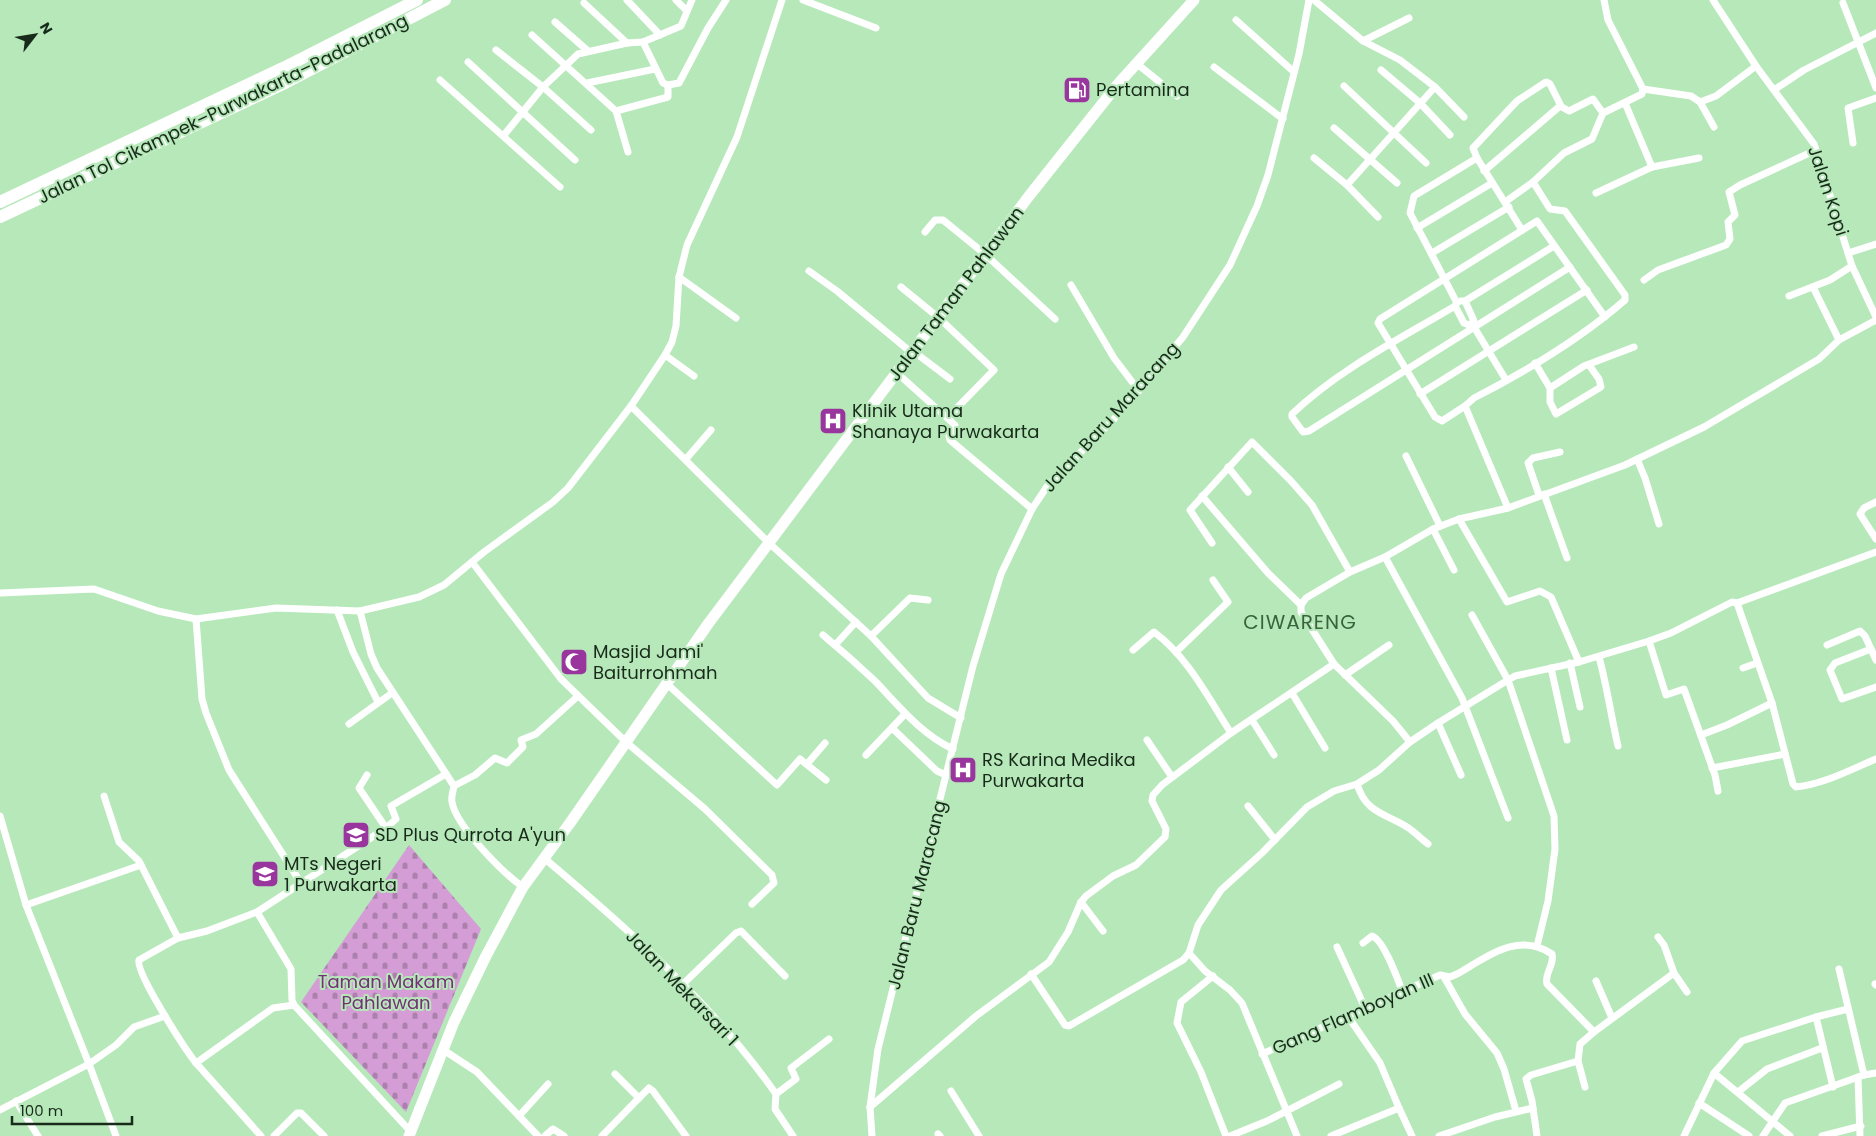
<svg xmlns="http://www.w3.org/2000/svg" width="1876" height="1136" viewBox="0 0 1876 1136" font-family="Poppins,sans-serif">
<style>
.cemetery{fill:url(#cemetery-stones)}
.lines{fill:none;stroke-linecap:round;stroke-linejoin:round}
.minor{stroke:#fff;stroke-width:7}
.primary{stroke:#fff;stroke-width:11}
.motorway{stroke:#fff;stroke-width:12}
.labels{text-anchor:middle;stroke-width:4;stroke-linejoin:round;paint-order:stroke}
.poi-label{font-size:18px;fill:#182b1a;stroke:#b7e8ba;text-anchor:start}
.street-label{font-size:18px;fill:#182b1a;stroke:#b7e8ba}
.park-label{font-size:18px;fill:#733075;stroke:#b7e8ba}
.quarter-label{font-size:20px;letter-spacing:1px;fill:#38643c;stroke:#b7e8ba}
</style>
<defs>
<pattern id="cemetery-stones" width="16" height="16" patternUnits="userSpaceOnUse" patternTransform="scale(1.25)"><rect width="16" height="16" fill="#d49dd5"/><path d="M2 7V4a2 2 0 0 1 4 0v3zM10 15v-3a2 2 0 0 1 4 0v3z" fill="#ab80ac"/></pattern>
</defs>
<rect width="100%" height="100%" fill="#b7e8ba"/>
<polygon class="cemetery" points="409,845 481,929 406,1112 301,1002"/>
<g class="lines">
<g class="minor">
<polyline points="627,0 660,35"/>
<polyline points="676,0 687,11"/>
<polyline points="803,0 876,28"/>
<polyline points="1314,0 1363,41 1400,60 1435,87 1464,117"/>
<polyline points="1713,0 1756,66 1814,144 1852,266 1876,317"/>
<polyline points="584,3 627,43"/>
<polyline points="1843,3 1876,88"/>
<polyline points="1236,20 1294,72"/>
<polyline points="555,22 588,51"/>
<polyline points="532,35 616,111 628,152"/>
<polyline points="1363,41 1409,18"/>
<polyline points="643,42 681,26 692,0"/>
<polyline points="496,50 543,87 591,130"/>
<polyline points="468,62 575,160"/>
<polyline points="1136,63 1177,96"/>
<polyline points="1214,67 1283,119"/>
<polyline points="1381,70 1420,103 1450,135"/>
<polyline points="440,80 560,187"/>
<polyline points="587,83 655,69"/>
<polyline points="1344,86 1426,163"/>
<polyline points="1643,89 1691,96 1700,102 1714,127"/>
<polyline points="1774,90 1804,70 1876,33"/>
<polyline points="1700,102 1716,96 1756,66"/>
<polyline points="1625,103 1652,167 1699,158"/>
<polyline points="616,111 668,97 668,85"/>
<polyline points="1334,128 1397,183"/>
<polyline points="504,135 543,87 578,54 627,43 643,42 663,83 668,85 679,83 708,28 726,0"/>
<polyline points="1853,143 1848,108 1876,98"/>
<polyline points="1314,158 1347,185 1378,217"/>
<polyline points="1477,158 1414,196 1410,213 1457,303 1455,306 1464,323 1474,327 1506,380"/>
<polyline points="1484,171 1560,106 1569,111 1593,99 1603,113"/>
<path d="M1533 182 1550 209 1565 211 1625 295V300C1580 339 1527 371 1474 398L1465 406 1442 421 1435 417 1378 323 1380 319 1537 221 1605 317"/>
<polyline points="1347,185 1435,87"/>
<polyline points="1596,193 1652,167"/>
<polyline points="1505,202 1533,182 1564,153 1592,139 1603,113 1642,94 1643,89 1608,20 1604,0"/>
<polyline points="1417,228 1492,183"/>
<polyline points="1522,230 1477,158 1473,148 1517,101 1546,82 1550,84 1561,106"/>
<polyline points="925,232 935,220 943,220 986,255 1055,319"/>
<polyline points="1432,253 1509,207"/>
<polyline points="1848,253 1876,244"/>
<polyline points="809,271 837,291 912,353"/>
<polyline points="679,277 736,318"/>
<polyline points="1644,280 1658,270 1726,245 1730,239 1728,222 1735,215 1729,192 1740,185 1816,150"/>
<polyline points="1071,285 1114,358 1139,391"/>
<polyline points="901,287 939,318 994,370 948,417"/>
<polyline points="1813,287 1839,340"/>
<polyline points="1789,296 1830,280 1852,266"/>
<polyline points="1461,301 1465,301 1474,321 1471,324"/>
<polyline points="1465,301 1554,246"/>
<path d="M1455 306C1400 339 1339 369 1292 414V417L1303 432 1309 431 1570 267"/>
<polyline points="913,351 950,379"/>
<polyline points="665,355 694,376"/>
<polyline points="1535,363 1550,388 1550,402 1556,414 1601,387 1599,379 1589,365"/>
<polyline points="897,373 955,425 949,436 950,440 1032,509"/>
<polyline points="1550,388 1584,366 1634,347"/>
<polyline points="1420,394 1587,290"/>
<polyline points="631,406 769,543 871,636 928,698 961,718"/>
<polyline points="1465,406 1508,508"/>
<polyline points="1406,456 1440,526"/>
<polyline points="686,459 711,430"/>
<polyline points="1637,459 1645,478 1659,524"/>
<polyline points="1228,467 1248,492"/>
<polyline points="1544,494 1567,558"/>
<polyline points="1539,495 1528,463 1533,458 1560,452"/>
<polyline points="1202,496 1268,573 1301,605"/>
<polyline points="1876,502 1864,508 1860,514 1876,539"/>
<polyline points="1459,519 1507,602 1540,591 1551,597 1579,662"/>
<polyline points="1433,529 1454,570"/>
<polyline points="1212,543 1190,510 1252,442 1291,481 1312,505 1350,572"/>
<polyline points="1385,557 1462,698 1508,818"/>
<polyline points="472,562 561,679 626,742 705,809 772,875 774,883 752,904"/>
<polyline points="0,593 94,589 158,611 196,619 276,608 360,611 419,597 444,585 484,552 553,502 568,488 631,406 665,355 672,342 676,326 679,277 687,245 737,137 782,0"/>
<path d="M1737 603 1772 703 1793 784 1796 787C1824 784 1850 770 1876 759"/>
<polyline points="337,610 353,652 378,702"/>
<path d="M360 611 371 654 377 668 454 786C453 791 451 797 452 802 456 826 503 873 523 887"/>
<polyline points="1472,615 1508,680 1554,816 1555,849 1548,901 1537,946"/>
<polyline points="196,619 202,699 206,713 229,770 301,883"/>
<path d="M823 635C841 650 858 665 875 681 899 706 921 734 953 749"/>
<polyline points="871,636 910,598 928,600"/>
<polyline points="1649,641 1666,695 1684,689 1715,775 1718,791"/>
<polyline points="835,645 856,622"/>
<polyline points="1827,645 1860,631 1865,636 1876,660"/>
<polyline points="1871,649 1835,663 1830,670 1842,699 1876,687"/>
<path d="M1133 650 1154 632C1188 657 1209 699 1231 733"/>
<polyline points="1176,652 1228,602 1213,580"/>
<path d="M1599 657C1607 686 1611 716 1618 746"/>
<polyline points="1570,663 1580,707"/>
<polyline points="1334,664 1393,721 1410,742"/>
<polyline points="1551,668 1567,740"/>
<polyline points="1743,668 1757,663"/>
<polyline points="1345,675 1389,645"/>
<polyline points="666,683 777,785 800,759 826,780"/>
<polyline points="1292,693 1325,748"/>
<polyline points="1252,720 1274,755"/>
<polyline points="1438,723 1461,775"/>
<polyline points="349,724 392,693"/>
<polyline points="892,728 937,771 946,775"/>
<polyline points="1701,735 1727,725 1772,703"/>
<polyline points="1147,740 1172,777"/>
<polyline points="866,755 905,714"/>
<polyline points="807,764 825,743"/>
<polyline points="1712,768 1785,754"/>
<polyline points="367,775 359,788 386,828"/>
<path d="M1357 784C1366 813 1384 813 1407 827 1415 832 1421 839 1428 844"/>
<polyline points="454,786 475,775 495,758 507,763 523,747 521,740 536,734 578,696"/>
<path d="M104 796 119 842 139 861 178 938 139 960C135 972 185 1049 196 1063L273 1008 294 1005"/>
<polyline points="1248,806 1275,840"/>
<polyline points="0,816 26,905 89,1064 116,1045 134,1027 165,1016"/>
<path d="M544 858C627 928 713 1004 776 1094L775 1109 793 1136"/>
<polyline points="1081,902 1103,931"/>
<polyline points="26,905 141,865"/>
<polyline points="257,912 291,969 292,1000 294,1005 411,1132"/>
<polyline points="1658,937 1664,945 1674,973 1687,992"/>
<polyline points="178,938 207,931 257,912 386,828 396,819 391,806 446,774"/>
<path d="M1363 943 1372 936C1384 940 1398 980 1403 993"/>
<polyline points="1337,947 1365,1008"/>
<polyline points="1189,953 1205,971 1230,990 1242,1003 1297,1136"/>
<polyline points="1031,974 1065,1025 1069,1026 1183,960 1189,953 1198,925 1221,890 1262,853 1307,807 1334,791 1357,784 1379,770 1410,742 1438,723 1508,680 1515,676 1579,662 1649,641 1671,633 1732,602 1737,603 1876,552"/>
<polyline points="1213,976 1181,1002 1177,1023 1201,1072 1226,1136"/>
<polyline points="1444,977 1465,1014 1497,1053 1504,1069 1516,1111"/>
<polyline points="1596,981 1612,1018"/>
<polyline points="1875,984 1876,985"/>
<polyline points="682,985 736,933 741,931 785,976"/>
<polyline points="1347,1015 1380,1063 1399,1108"/>
<polyline points="1816,1017 1833,1087"/>
<polyline points="1594,1032 1674,973"/>
<polyline points="442,1049 477,1072 519,1116 548,1084"/>
<path d="M1262 1054 1440 975 1450 977 1457 974C1487 957 1518 931 1552 954 1555 965 1544 973 1547 984L1594 1032 1580 1044 1578 1061 1531 1075 1526 1079 1532 1101 1537 1136"/>
<polyline points="1578,1061 1585,1087"/>
<polyline points="196,1063 261,1136"/>
<polyline points="1714,1073 1790,1136"/>
<polyline points="615,1074 639,1098 649,1088 653,1091 686,1136"/>
<polyline points="1864,1075 1876,1073"/>
<polyline points="1858,1077 1860,1136"/>
<polyline points="951,1091 979,1136"/>
<polyline points="1738,1092 1767,1069 1822,1048"/>
<polyline points="776,1094 796,1079 791,1068 829,1039"/>
<polyline points="16,1101 38,1136"/>
<polyline points="1699,1103 1749,1136"/>
<polyline points="870,1107 976,1016 1049,962 1068,932 1081,902 1086,896 1113,876 1136,865 1165,837 1166,829 1152,801 1153,795 1162,785 1231,733 1334,664 1301,612 1301,605 1306,598 1350,572 1385,557 1433,529 1459,519 1508,508 1625,465 1704,427 1819,359 1839,340 1876,320"/>
<polyline points="0,1110 89,1064 116,1136"/>
<polyline points="519,1116 538,1136"/>
<polyline points="938,1134 940,1136"/>
<polyline points="274,1136 297,1113 301,1113 324,1136"/>
<polyline points="545,1136 553,1129 564,1136"/>
<polyline points="602,1136 639,1098"/>
<polyline points="872,1136 870,1107 878,1049 973,666 1001,574 1032,509 1048,485 1114,419 1154,372 1183,337 1230,265 1257,206 1268,175 1299,54 1309,0"/>
<polyline points="1230,1136 1267,1121 1339,1084"/>
<polyline points="1331,1136 1399,1108 1412,1136"/>
<polyline points="1439,1136 1495,1117 1533,1108"/>
<polyline points="1684,1136 1714,1073 1742,1041 1816,1017 1848,1009"/>
<polyline points="1763,1136 1785,1103 1864,1075 1839,969"/>
<polyline points="1822,1136 1861,1126"/>
</g>
<polyline class="primary" points="409,1136 454,1022 486,956 523,887 570,823 708,624 1029,196 1118,84 1194,0"/>
<g class="motorway">
<polyline points="0,202 285,67 417,0"/>
<polyline points="0,217 285,83 445,0"/>
</g>
</g>
<defs>
<symbol id="fuel-square" viewBox="-11 -11 22 22"><rect x="-9" y="-9" width="18" height="18" rx="4" fill="#99369d" stroke="#b7e8ba"/><path d="M-5.5-6h7V0h2V4h1.3V-2.5L3-4.5l.8-.8L6-3V5H2.5V1h-1V6h-7ZM-4.2-4.7v3.2H.2V-4.7Z" fill="#fff"/></symbol>
<symbol id="hospital-square" viewBox="-11 -11 22 22"><rect x="-9" y="-9" width="18" height="18" rx="4" fill="#99369d" stroke="#b7e8ba"/><path d="M-5-5h3v3.5h4V-5h3V5h-3V1.5h-4V5h-3Z" fill="#fff"/></symbol>
<symbol id="mosque-square" viewBox="-11 -11 22 22"><rect x="-9" y="-9" width="18" height="18" rx="4" fill="#99369d" stroke="#b7e8ba"/><path d="M3.5-4.9A6 6 0 1 0 3.5 4.9A5 5 0 1 1 3.5-4.9Z" fill="#fff"/></symbol>
<symbol id="school-square" viewBox="-11 -11 22 22"><rect x="-9" y="-9" width="18" height="18" rx="4" fill="#99369d" stroke="#b7e8ba"/><path d="M0-5L7-2L0 1L-7-2ZM-4 1L0 2.5L4 1V4Q0 6-4 4Z" fill="#fff"/></symbol>
</defs>
<g fill-rule="evenodd">
<use href="#fuel-square" x="1061" y="74" width="32" height="32"/>
<use href="#hospital-square" x="817" y="405" width="32" height="32"/>
<use href="#mosque-square" x="558" y="646" width="32" height="32"/>
<use href="#hospital-square" x="947" y="754" width="32" height="32"/>
<use href="#school-square" x="340" y="819" width="32" height="32"/>
<use href="#school-square" x="249" y="858" width="32" height="32"/>
</g>
<g class="labels">
<g class="poi-label">
<text x="1096" y="96">Pertamina</text>
<text x="852" y="417">Klinik Utama<tspan x="852" dy="21">Shanaya Purwakarta</tspan></text>
<text x="593" y="658">Masjid Jami'<tspan x="593" dy="21">Baiturrohmah</tspan></text>
<text x="982" y="766">RS Karina Medika<tspan x="982" dy="21">Purwakarta</tspan></text>
<text x="375" y="841">SD Plus Qurrota A'yun</text>
<text x="284" y="870">MTs Negeri<tspan x="284" dy="21">1 Purwakarta</tspan></text>
</g>
<g class="street-label">
<text transform="translate(223 109) rotate(-26)" y="6">Jalan Tol Cikampek–Purwakarta–Padalarang</text>
<text transform="translate(1828 191) rotate(72)" y="6">Jalan Kopi</text>
<text transform="translate(956 294) rotate(-53)" y="6">Jalan Taman Pahlawan</text>
<text transform="translate(1111 417) rotate(-48)" y="6">Jalan Baru Maracang</text>
<text transform="translate(917 895) rotate(-76)" y="6">Jalan Baru Maracang</text>
<text transform="translate(682 988) rotate(46)" y="6">Jalan Mekarsari 1</text>
<text transform="translate(1353 1014) rotate(-24)" y="6">Gang Flamboyan III</text>
</g>
<g class="park-label">
<text x="386" y="988">Taman Makam<tspan x="386" dy="21">Pahlawan</tspan></text>
</g>
<g class="quarter-label">
<text x="1300" y="629">CIWARENG</text>
</g>
</g>
<g transform="translate(35 35) rotate(59)" stroke="#b7e8ba" stroke-width="4" paint-order="stroke">
<path d="M0-4L9 19L0 12L-9 19Z" fill="#182b1a"/>
<text y="-8" font-size="14" font-weight="bold" text-anchor="middle" fill="#182b1a">N</text>
</g>
<path d="M12 1116v8h120v-8" fill="none" stroke="#182b1a" stroke-width="2.5"/>
<text x="20" y="1116" font-size="15" fill="#182b1a" stroke="#b7e8ba" stroke-width="4" paint-order="stroke">100 m</text>
</svg>
